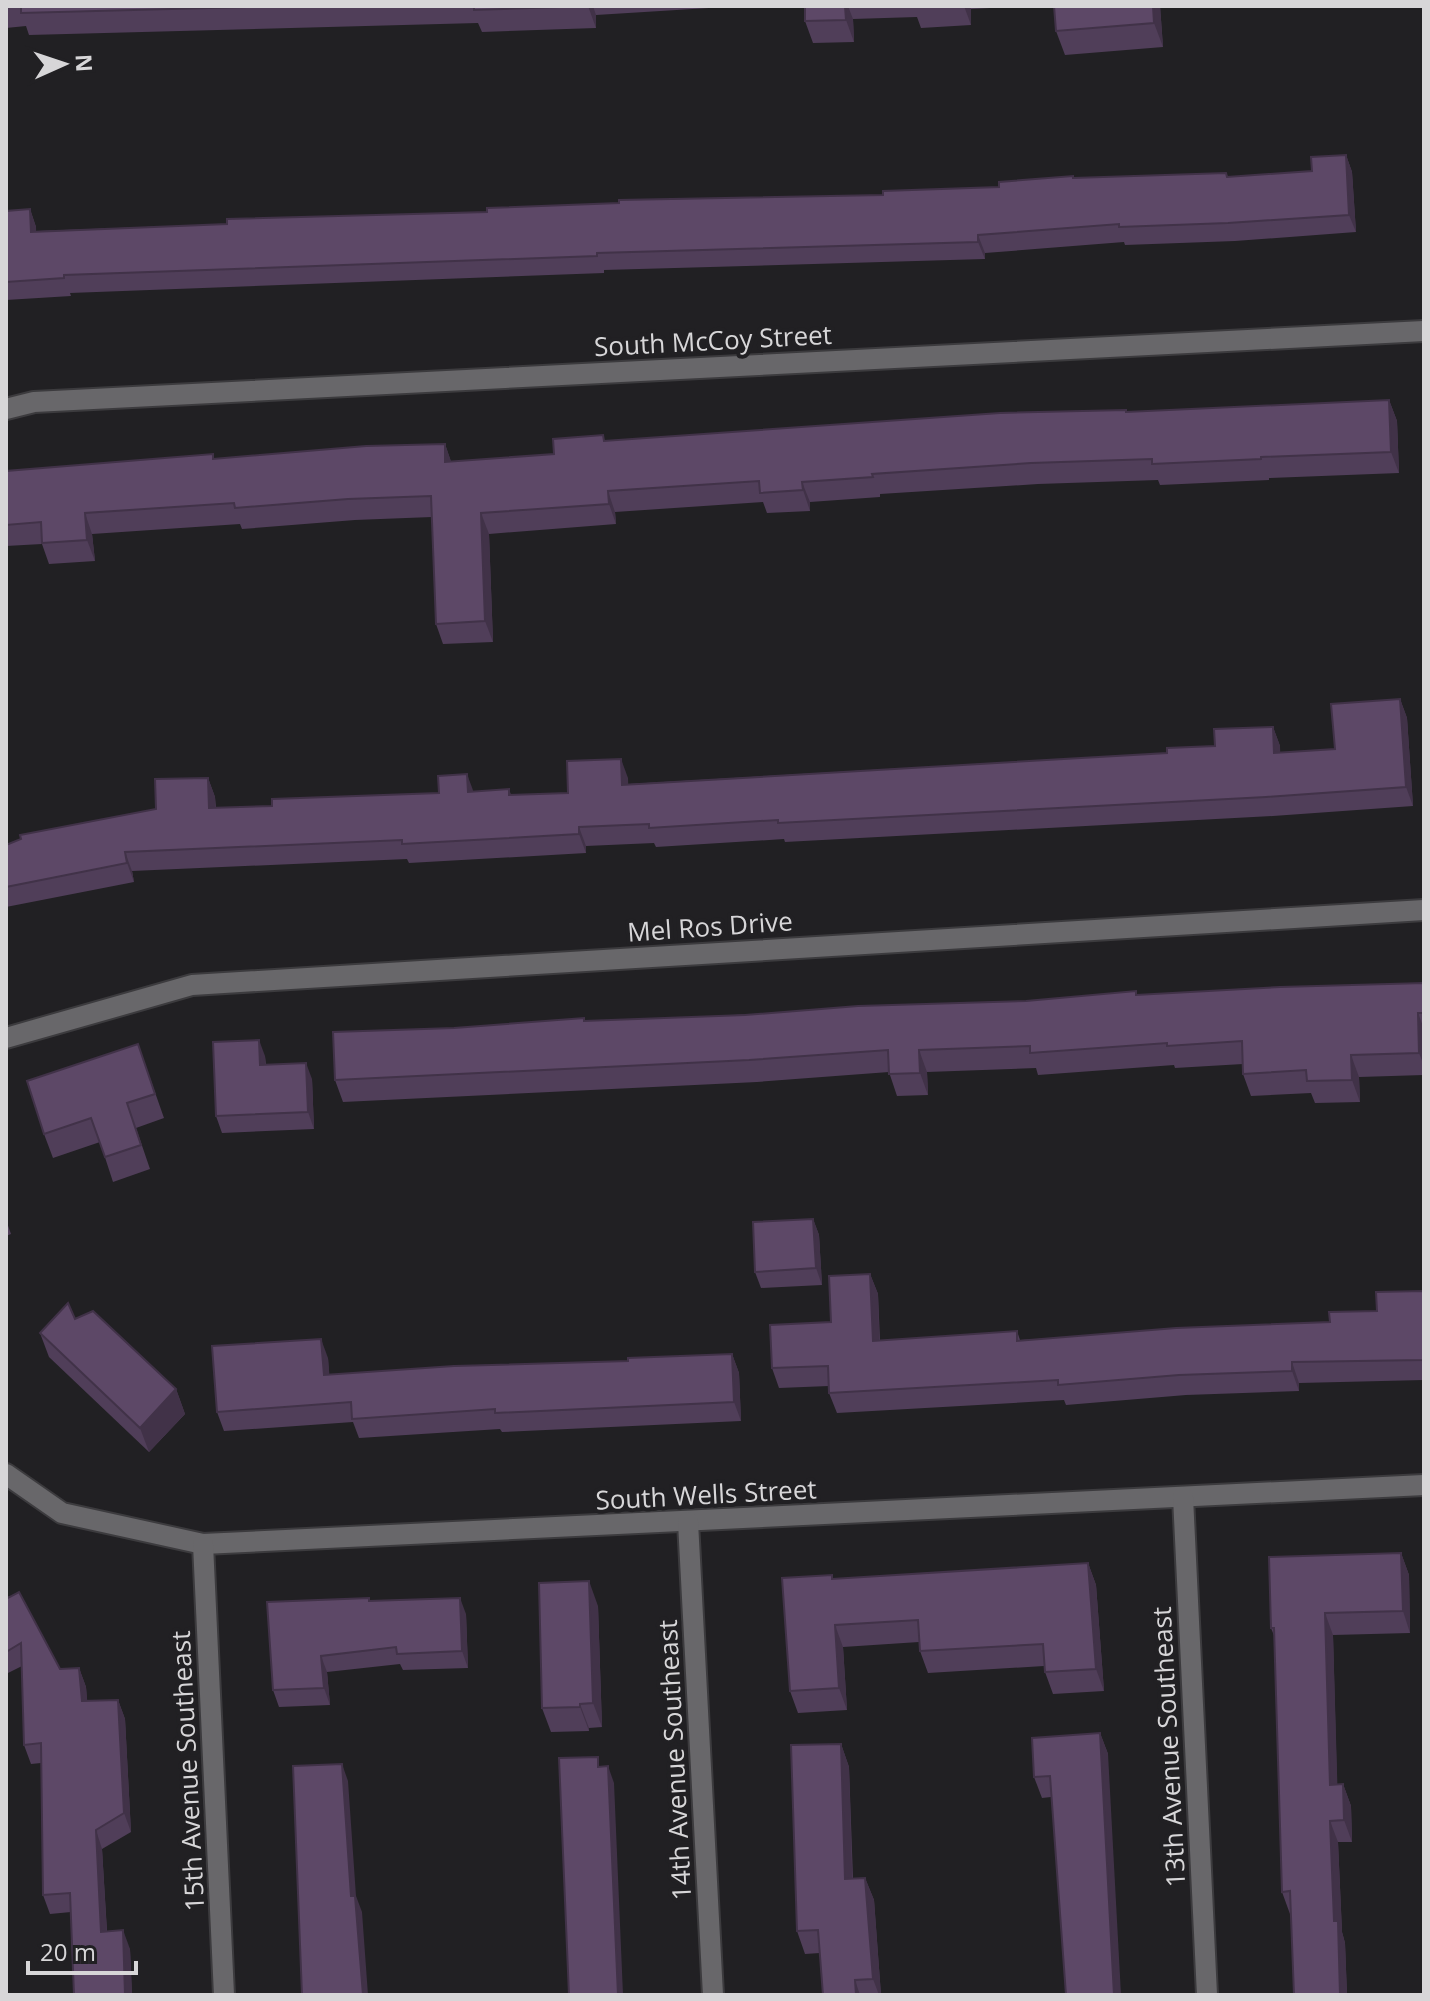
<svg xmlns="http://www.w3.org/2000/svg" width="1430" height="2001" viewBox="0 0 1430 2001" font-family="'Open Sans',sans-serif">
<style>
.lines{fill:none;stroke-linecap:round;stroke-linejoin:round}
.minor-casing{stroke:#3c3b3e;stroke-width:24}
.minor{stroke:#68676a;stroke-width:20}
.wall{fill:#503e59}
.shaded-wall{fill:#413248}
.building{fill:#5d4867;stroke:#413248;stroke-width:2}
.labels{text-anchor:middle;stroke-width:8;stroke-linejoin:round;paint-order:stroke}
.street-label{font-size:26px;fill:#d7d6d8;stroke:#212023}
</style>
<rect width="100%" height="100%" fill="#212023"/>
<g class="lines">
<defs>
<g id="minor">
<polyline points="6,409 34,402 1424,331"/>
<polyline points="6,1038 192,985 1424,910"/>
<polyline points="6,1474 62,1513 203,1544 1424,1485"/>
<polyline points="1183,1497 1207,1995"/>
<polyline points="688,1522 713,1995"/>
<polyline points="203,1544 224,1995"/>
</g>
</defs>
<use href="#minor" class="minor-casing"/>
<use href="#minor" class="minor"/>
</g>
<g class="wall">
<polygon points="6,6 741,6 596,15 596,28 482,32 478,23 29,35 26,26 6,28"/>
<polygon points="775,6 1026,6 971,9 971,25 921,28 917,17 853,19 854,42 813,43 805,21 805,6 775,7"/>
<polygon points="1160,6 1163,47 1065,55 1056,31"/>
<polygon points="1346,155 1352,172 1356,232 1235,241 1125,245 1124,242 985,253 985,259 604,270 604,273 70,293 71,296 6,300 6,211 30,209 36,227 36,231 227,224 883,195 999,187 1074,178 1226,173 1228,177 1312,171"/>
<polygon points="1389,400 1397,421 1399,473 1269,478 1269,480 1160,485 1158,480 1038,484 880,494 880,497 810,502 810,511 767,513 763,502 615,512 616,524 489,534 493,642 443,644 436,624 432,517 355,520 242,529 240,524 92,534 95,561 49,564 42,544 6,546 6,471 214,459 445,444 451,462 554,454 605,441 1126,410 1127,412"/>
<polygon points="1400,699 1407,718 1413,806 1273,816 785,842 784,839 656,847 654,843 586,846 586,853 409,863 407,859 132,871 134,882 6,907 6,845 156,809 208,778 215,797 216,808 272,806 509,789 511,795 568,793 628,778 628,784 1167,753 1215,746 1273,727 1280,746 1280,753 1335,749"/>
<polygon points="1424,983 1424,1075 1359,1077 1360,1102 1315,1103 1311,1093 1251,1096 1243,1074 1243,1064 1175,1068 1174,1065 1038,1075 1036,1068 927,1072 928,1095 897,1096 889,1072 757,1082 343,1102 335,1080 454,1028"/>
<polygon points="138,1044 164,1118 136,1128 150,1169 113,1182 100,1142 53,1158 44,1134"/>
<polygon points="265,1056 266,1065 312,1079 314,1129 222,1133 216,1116"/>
<polygon points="813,1219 819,1235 822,1285 761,1288 755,1272"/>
<polygon points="6,1220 11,1234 6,1236"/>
<polygon points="870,1274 878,1294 880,1341 1017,1331 1020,1340 1330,1322 1377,1311 1424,1291 1424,1380 1299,1383 1299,1391 1186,1395 1066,1405 1064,1400 837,1413 829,1393 829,1386 779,1388 772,1368 831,1322"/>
<polygon points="75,1319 176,1389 185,1414 149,1452 49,1357 40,1333"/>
<polygon points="732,1354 739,1373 741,1421 502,1432 500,1429 359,1438 353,1422 224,1431 217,1412 328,1358 329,1375 628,1361"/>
<polygon points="1401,1553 1409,1575 1410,1633 1333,1635 1337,1784 1343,1784 1351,1806 1352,1842 1338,1842 1342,1932 1345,1943 1347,1995 1294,1995 1291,1913 1290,1914 1282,1892 1275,1638 1271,1628"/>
<polygon points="1088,1563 1096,1585 1104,1691 1053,1694 1045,1672 1044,1666 928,1673 920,1651 919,1642 843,1647 847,1710 798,1713 790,1691 832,1575 833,1579"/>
<polygon points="6,1594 60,1669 79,1668 86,1687 87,1701 118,1700 125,1719 131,1832 102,1849 107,1931 130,1949 132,1995 74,1995 71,1912 50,1914 43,1895 41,1763 31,1764 24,1745 22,1666 6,1674"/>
<polygon points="369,1598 370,1601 466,1614 468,1668 403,1670 400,1664 327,1672 330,1705 279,1707 273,1690"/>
<polygon points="598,1606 602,1727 589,1728 589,1731 551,1732 542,1708"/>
<polygon points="1100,1733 1108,1754 1051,1797 1042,1798 1034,1777"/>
<polygon points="841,1744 849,1767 853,1879 865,1878 874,1900 881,1995 823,1995 820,1953 805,1954 797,1931"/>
</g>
<g class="shaded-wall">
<polygon points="588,6 593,6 596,15 596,28"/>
<polygon points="845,6 848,6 853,19 854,42 846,20"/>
<polygon points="964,6 970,6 971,9 971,25"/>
<polygon points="1153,6 1160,6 1163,47 1154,23"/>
<polygon points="1346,155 1352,172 1356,232 1349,215"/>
<polygon points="30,209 36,227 37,249 31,232"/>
<polygon points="978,235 985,253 985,259 978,242"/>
<polygon points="1389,400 1397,421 1399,473 1391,452"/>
<polygon points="445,444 452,464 445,462"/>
<polygon points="802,482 810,502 810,511 803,490"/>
<polygon points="608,491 615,512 616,524 609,504"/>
<polygon points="85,513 92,534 95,561 87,540"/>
<polygon points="481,513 489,534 493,642 485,621"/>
<polygon points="1400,699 1407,718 1413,806 1406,787"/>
<polygon points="1273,727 1280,746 1281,772 1274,753"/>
<polygon points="621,759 628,778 629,804 622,785"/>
<polygon points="467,774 474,793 468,792"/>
<polygon points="208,778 215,797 216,827 209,808"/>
<polygon points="579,827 586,846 586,853 579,834"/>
<polygon points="125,852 132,871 134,882 127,863"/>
<polygon points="1418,1013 1424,1029 1424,1066 1419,1053"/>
<polygon points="259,1040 265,1056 266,1081 260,1065"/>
<polygon points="919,1050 927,1072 928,1095 920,1073"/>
<polygon points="1351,1055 1359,1077 1360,1102 1352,1080"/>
<polygon points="306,1063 312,1079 314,1129 308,1112"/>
<polygon points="813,1219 819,1235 822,1285 816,1268"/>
<polygon points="870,1274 878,1294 880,1361 873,1341"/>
<polygon points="321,1339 328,1358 331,1394 324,1375"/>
<polygon points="732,1354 739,1373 741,1421 734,1402"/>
<polygon points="1292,1362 1299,1383 1299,1391 1292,1371"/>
<polygon points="176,1389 185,1414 149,1452 140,1428"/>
<polygon points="1401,1553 1409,1575 1410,1633 1403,1611"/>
<polygon points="1088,1563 1096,1585 1104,1691 1096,1669"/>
<polygon points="589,1581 598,1606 602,1727 593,1703"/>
<polygon points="460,1598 466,1614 468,1668 462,1651"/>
<polygon points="1325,1613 1333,1635 1338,1806 1330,1785"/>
<polygon points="835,1625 843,1647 847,1710 839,1688"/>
<polygon points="321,1656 327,1672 330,1705 324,1688"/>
<polygon points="79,1668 86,1687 89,1720 82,1701"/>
<polygon points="118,1700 125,1719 131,1832 124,1813"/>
<polygon points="580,1704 589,1728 589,1731 580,1707"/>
<polygon points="1100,1733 1108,1754 1121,1995 1114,1995"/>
<polygon points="841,1744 849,1767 853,1902 845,1879"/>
<polygon points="342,1764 348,1781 356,1896 362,1912 368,1995 363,1995 351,1896"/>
<polygon points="608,1766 614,1783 623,1995 618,1995"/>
<polygon points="1343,1784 1351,1806 1352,1842 1344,1820"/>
<polygon points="1330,1821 1338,1842 1342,1932 1345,1943 1347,1995 1340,1995 1334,1921"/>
<polygon points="96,1830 102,1849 108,1951 101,1932"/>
<polygon points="865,1878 874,1900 881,1995 879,1995 873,1979"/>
<polygon points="123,1930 130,1949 132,1995 125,1995"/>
<polygon points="855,1980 860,1995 856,1995"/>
</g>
<g class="building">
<polygon points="21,6 282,6 21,13"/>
<polygon points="474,6 588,6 474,10"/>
<polygon points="805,6 845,6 846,20 805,21"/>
<polygon points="1054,6 1153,6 1154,23 1056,31"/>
<polygon points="1346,155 1349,215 1228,223 1119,227 1119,224 978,235 978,242 597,253 597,256 64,275 64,278 6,282 6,211 30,209 31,232 227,224 227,219 487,212 487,208 619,203 619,200 883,195 883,191 999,187 999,182 1073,176 1073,178 1226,173 1227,177 1312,171 1311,157"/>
<polygon points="1389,400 1391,452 1261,457 1261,459 1152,464 1152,459 1031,463 872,474 873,477 802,482 803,490 760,493 759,481 608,491 609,504 481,513 485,621 436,624 431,496 348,499 235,508 234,503 85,513 87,540 42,543 41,522 6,525 6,471 213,454 213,459 366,446 445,444 445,462 554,454 553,439 603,435 604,441 1000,413 1126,410 1126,412"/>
<polygon points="1400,699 1406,787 1266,797 778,823 778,820 649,828 649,824 579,827 579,834 402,844 402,840 125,852 127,863 6,887 6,845 21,839 20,835 156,809 155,779 208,778 209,808 272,806 272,799 439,793 438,776 467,774 468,792 509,789 509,795 568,793 567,761 621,759 622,785 1167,753 1167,748 1215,746 1214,729 1273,727 1274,753 1335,749 1331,704"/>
<polygon points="1424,983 1424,1013 1418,1013 1419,1053 1351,1055 1352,1080 1307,1081 1306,1070 1243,1074 1242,1041 1167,1046 1167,1043 1030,1053 1030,1046 919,1050 920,1073 889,1074 888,1050 749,1060 335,1080 333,1032 454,1028 584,1018 584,1021 745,1015 858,1006 1026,1001 1136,991 1136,995 1280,987"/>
<polygon points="259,1040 260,1065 306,1063 308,1112 216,1116 213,1042"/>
<polygon points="138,1044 155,1094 127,1103 141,1145 105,1157 91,1118 44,1134 27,1081"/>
<polygon points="813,1219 816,1268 755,1272 753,1222"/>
<polygon points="870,1274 873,1341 1017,1331 1017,1341 1176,1328 1330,1322 1329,1312 1377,1311 1376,1292 1424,1291 1424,1360 1292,1362 1292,1371 1179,1375 1058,1385 1058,1380 829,1393 828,1366 772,1368 770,1325 831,1322 829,1276"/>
<polygon points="68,1303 75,1319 93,1311 176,1389 140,1428 40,1333"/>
<polygon points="321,1339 324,1375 454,1366 628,1361 628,1358 732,1354 734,1402 495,1413 495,1409 352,1419 351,1402 217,1412 212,1346"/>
<polygon points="1401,1553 1403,1611 1325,1613 1330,1785 1343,1784 1344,1820 1330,1821 1334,1921 1338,1921 1340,1995 1294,1995 1290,1891 1282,1892 1274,1628 1271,1628 1269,1557"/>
<polygon points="1088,1563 1096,1669 1045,1672 1043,1644 920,1651 918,1620 835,1625 839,1688 790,1691 782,1578 832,1575 832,1579"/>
<polygon points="589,1581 593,1703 580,1704 580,1707 542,1708 539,1583"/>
<polygon points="19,1592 60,1669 79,1668 82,1701 118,1700 124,1813 96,1830 101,1932 123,1930 125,1995 74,1995 70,1893 43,1895 41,1743 24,1745 21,1643 6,1652 6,1594 8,1598"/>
<polygon points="369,1598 369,1601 460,1598 462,1651 397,1654 396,1647 321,1656 324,1688 273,1690 267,1602"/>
<polygon points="1100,1733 1114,1995 1066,1995 1050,1776 1034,1777 1032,1738"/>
<polygon points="841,1744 845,1879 865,1878 873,1979 855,1980 856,1995 823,1995 818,1930 797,1931 791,1745"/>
<polygon points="598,1757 598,1767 608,1766 618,1995 569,1995 559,1758"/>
<polygon points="342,1764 351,1896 355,1896 363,1995 302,1995 293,1766"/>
</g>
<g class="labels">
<g class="street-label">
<text transform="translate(713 341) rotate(-3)" y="9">South McCoy Street</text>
<text transform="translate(710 927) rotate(-4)" y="9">Mel Ros Drive</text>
<text transform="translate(706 1495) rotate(-3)" y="9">South Wells Street</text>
<text transform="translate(1169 1747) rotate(-93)" y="9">13th Avenue Southeast</text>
<text transform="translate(675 1760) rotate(-93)" y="9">14th Avenue Southeast</text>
<text transform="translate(188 1771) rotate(-93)" y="9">15th Avenue Southeast</text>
</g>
</g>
<rect width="1430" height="2001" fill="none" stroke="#d7d6d8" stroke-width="16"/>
<g transform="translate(64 64) rotate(87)" stroke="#212023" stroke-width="6" paint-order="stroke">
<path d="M0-6L14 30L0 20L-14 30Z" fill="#d7d6d8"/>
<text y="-12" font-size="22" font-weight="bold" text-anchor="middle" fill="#d7d6d8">N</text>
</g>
<path d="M28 1961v12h108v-12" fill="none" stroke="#d7d6d8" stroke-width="4"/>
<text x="40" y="1961" font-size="24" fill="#d7d6d8" stroke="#212023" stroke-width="6" paint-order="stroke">20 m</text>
</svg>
